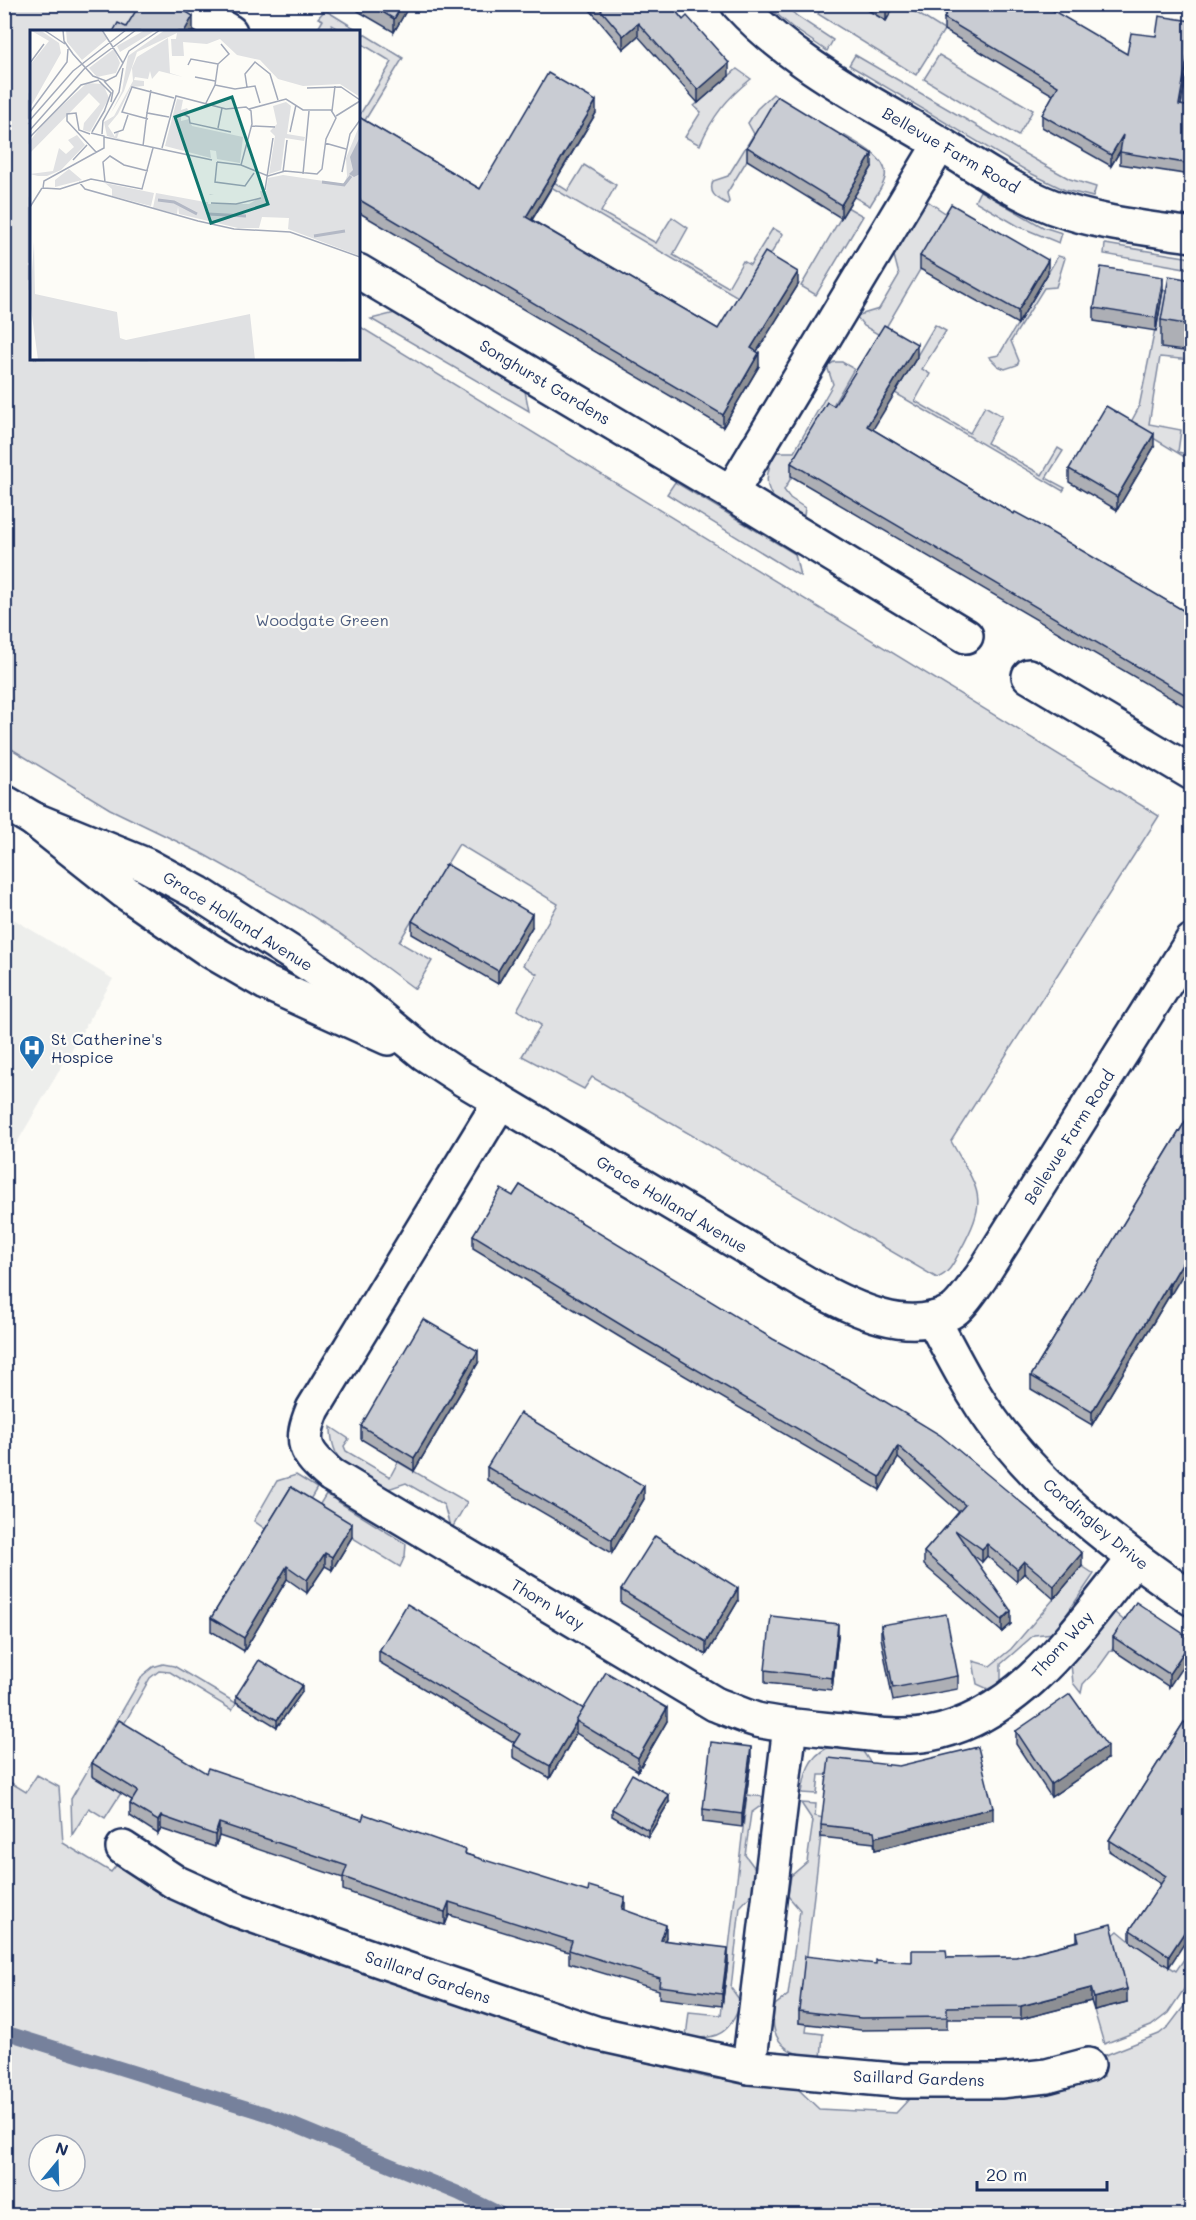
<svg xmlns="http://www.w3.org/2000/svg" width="1196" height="2220" viewBox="0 0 1196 2220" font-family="Mali,sans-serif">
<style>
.built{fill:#edeeec}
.green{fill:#e0e1e3;stroke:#7e88a0;stroke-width:1.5;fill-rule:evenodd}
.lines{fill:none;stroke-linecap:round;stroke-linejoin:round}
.stream{stroke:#76819c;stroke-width:14}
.street-casing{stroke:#1b2f5e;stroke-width:38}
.secondary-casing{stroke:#1b2f5e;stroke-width:38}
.street{stroke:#fdfcf7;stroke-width:33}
.secondary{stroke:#fdfcf7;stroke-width:33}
.wall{fill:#adafb5;stroke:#1b2f5e;stroke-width:1.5}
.shaded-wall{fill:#8d8f94;stroke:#1b2f5e;stroke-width:1.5}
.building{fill:#c9ccd3;stroke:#1b2f5e;stroke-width:1.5}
.labels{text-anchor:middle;stroke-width:4.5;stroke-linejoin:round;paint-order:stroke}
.street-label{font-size:16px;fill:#1b2f5e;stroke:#fdfcf7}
.park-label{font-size:16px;fill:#4c5c7f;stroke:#fdfcf7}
.poi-label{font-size:16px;fill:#1b2f5e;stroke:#fdfcf7;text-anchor:start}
.inset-river{fill:none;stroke:#b3b8c5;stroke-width:3}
.inset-road{fill:none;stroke:#a3aaba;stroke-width:1.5}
.view{fill:#0f766e;fill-opacity:0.15;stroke:#0f766e;stroke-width:3}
.inset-edge{fill:none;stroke:#1b2f5e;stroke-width:3}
</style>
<rect width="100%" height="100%" fill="#fdfcf7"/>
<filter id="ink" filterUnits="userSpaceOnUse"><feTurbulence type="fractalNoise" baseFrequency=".0167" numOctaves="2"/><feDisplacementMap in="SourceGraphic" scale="12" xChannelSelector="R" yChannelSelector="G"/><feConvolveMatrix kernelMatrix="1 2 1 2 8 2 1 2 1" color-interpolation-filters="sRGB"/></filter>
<g filter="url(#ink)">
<polygon class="built" points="5,914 113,979 5,1163"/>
<g class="green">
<path d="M5 5H127L149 20 142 31 32 32V358H358L359 326 1159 816 951 1141C979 1192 990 1196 960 1251 954 1262 950 1273 937 1278L592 1077 584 1089 522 1056 541 1025 517 1010 537 974 523 965 558 904 459 844 399 942 432 961 415 989 338 932 301 909 201 853 110 809 5 745Z"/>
<polygon points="766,5 784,5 798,17 833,40 827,51 792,27"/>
<polygon points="823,5 858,5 886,21 895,5 904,5 944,30 916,75 818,14"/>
<polygon points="325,10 403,58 359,130 359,116 392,62 359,42 358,32 342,31 332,25 328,31 316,32 323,20 318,18"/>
<polygon points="855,55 1039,162 1070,179 1096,187 1093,197 1065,190 1032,174 849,65"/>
<polygon points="939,55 1033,110 1018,136 924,79"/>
<path d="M737 69 751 79C727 98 712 117 700 145L685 137 701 112 694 106Z"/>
<path d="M773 94 783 101 727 193 729 202 727 204C717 198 708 194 713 181L728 176 754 134 748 123 757 109Z"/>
<path d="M844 135C858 145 893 159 884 181 881 190 874 198 870 206L854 197 837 145Z"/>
<polygon points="584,165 616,185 601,212 656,243 672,217 688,228 673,255 728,287 743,261 750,265 773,228 783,234 743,300 551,187 554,182 568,191"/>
<polygon points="980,191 1043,227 1062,233 1059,243 1018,226 975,201"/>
<polygon points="926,200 951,217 881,336 864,326 856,316 879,309 899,275 893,252"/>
<polygon points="847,207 863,216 816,295 801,286"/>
<polygon points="1105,244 1191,258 1191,269 1104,254"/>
<polygon points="1058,256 1065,258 1056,287 1044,288 1011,341 1019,361 1017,365 1005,369 998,366 989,357 999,355"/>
<polygon points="1163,290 1191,301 1191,360 1160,357 1149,424 1181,430 1178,452 1191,455 1191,461 1130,424 1139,407"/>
<polygon points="395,313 525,391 529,411 371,319"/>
<polygon points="935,325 946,331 922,369 930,374 915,401 970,433 985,406 1002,416 987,443 1042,475 1058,448 1063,451 1046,478 1065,488 1063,491 895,393"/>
<path d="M834 362H842L854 369 784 490 790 498 805 508 803 522C774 501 755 490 776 452H794L833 384 827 366Z"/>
<polygon points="675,482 795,554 800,576 667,494"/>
<path d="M331 1427 349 1439 344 1446 346 1451 390 1477 398 1462 467 1502 451 1530 444 1505 406 1483 385 1490C355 1473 331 1467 331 1427Z"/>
<polygon points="296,1475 317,1488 305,1508 271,1533 254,1521 277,1481"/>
<polygon points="326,1494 406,1544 405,1556 400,1567 314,1514"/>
<polygon points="1082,1566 1094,1574 1054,1633 1034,1635 1001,1664 1001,1683 988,1689 977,1684 973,1661 990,1666 1011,1649"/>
<polygon points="1113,1611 1129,1625 1099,1667 1083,1684 1081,1693 1073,1683 1071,1664"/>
<polygon points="163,1664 174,1666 236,1703 232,1710 170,1672 159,1671 150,1678 119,1733 121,1793 105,1818 89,1808 72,1835 71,1799 143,1675 153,1667"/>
<path d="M827 1748 862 1750 870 1762 869 1775H819L817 1794 802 1793C805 1773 808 1758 827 1748Z"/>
<path d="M37 1775 59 1787 63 1843 111 1872 118 1863 166 1896 199 1913 456 2003 565 2040 628 2058 709 2078 798 2089 819 2109 896 2113 911 2097C977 2099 1041 2100 1104 2076L1098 2058 1159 2034 1169 2026 1191 1997V2215L5 2216V1779L26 1792ZM39 2145H75V2181H39Z"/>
<path d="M747 1795 766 1797V1802L751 1813 745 1855 757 1871 753 1893 740 1907 731 1988 741 2002C731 2033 717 2041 686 2037L689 2012 721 2015Z"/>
<path d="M801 1803 816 1804 815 1816 823 1818 799 2023 807 2024 806 2032 823 2034 821 2058C787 2056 767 2041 775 2005L788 1995 800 1910 788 1896 791 1876 807 1862 813 1821Z"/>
<polygon points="1118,1931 1130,1941 1176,1971 1191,1949 1191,1979 1168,2013 1151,2026 1104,2044 1094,2010 1127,2001 1111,1937"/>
</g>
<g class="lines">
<polyline class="stream" points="4,2032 267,2114 458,2193 505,2216"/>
<defs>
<g id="street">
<polyline points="182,4 230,32"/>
<polyline points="358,271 731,493 966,636"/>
<polyline points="731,493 940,144"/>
<polyline points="1029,676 1192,773"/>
<path d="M500 1102 313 1409C299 1443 304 1452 331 1475L715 1704C728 1709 743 1716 757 1720 785 1726 814 1728 843 1731 870 1734 901 1739 929 1734 1022 1717 1080 1625 1135 1558"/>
<polyline points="123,1848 175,1882 237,1910 385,1962 595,2033 749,2067 904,2081 1000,2081 1047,2076 1088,2065"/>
<polyline points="749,2067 790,1726"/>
</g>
<g id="secondary">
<path d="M738 4C791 62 863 98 929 137 969 161 1009 190 1053 207 1097 223 1145 228 1192 235"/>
<polyline points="4,802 33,819 125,892 209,950 266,983 388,1038"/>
<path d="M33 819 146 865 198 893 310 965 358 999 425 1054 463 1079 809 1285C850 1306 905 1337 951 1312 961 1307 974 1286 981 1277L1192 941"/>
<path d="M933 1319C956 1362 978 1407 1010 1444 1060 1505 1127 1554 1192 1599"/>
</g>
</defs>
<use href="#street" class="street-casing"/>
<use href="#secondary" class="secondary-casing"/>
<use href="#street" class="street"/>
<use href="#secondary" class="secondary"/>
</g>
<g class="wall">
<polygon points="358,4 410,4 394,32 358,11"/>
<polygon points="585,4 670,4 729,76 698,103 638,36 623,49"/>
<polygon points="858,4 895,4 886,21"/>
<polygon points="944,18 1127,54 1191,48 1181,105 1191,107 1191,175 1120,164 1120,151 1111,166 1042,127 1042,115 1053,95 944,30"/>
<polygon points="596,113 532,220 718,329 798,285 756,352 759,366 723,427 358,212 359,117 480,189"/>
<polygon points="747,147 872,167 841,218 747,160"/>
<polygon points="920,256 1048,273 1018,324 920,269"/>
<polygon points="1191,280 1191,352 1161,348 1161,320"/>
<polygon points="1163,290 1156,331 1094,321 1094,308"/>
<polygon points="917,357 872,429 1014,514 1191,615 1191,710 791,476 791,463 834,406"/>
<polygon points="1154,447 1117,510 1069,482 1069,469"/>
<polygon points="412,921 532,927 498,984 412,934"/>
<polygon points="1191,1112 1170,1296 1169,1296 1092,1425 1031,1389 1031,1376"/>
<polygon points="520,1185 1082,1566 1054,1599 1024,1573 1017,1582 987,1556 982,1562 972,1554 1011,1624 1002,1632 924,1565 924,1552 959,1512 898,1458 880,1490 641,1350 473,1248 473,1235 513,1196"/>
<polygon points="478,1363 414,1471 361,1439 361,1426"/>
<polygon points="487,1467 644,1499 612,1553 487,1480"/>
<polygon points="291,1487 352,1537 332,1570 325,1566 307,1593 287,1579 244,1651 211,1631 211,1618"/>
<polygon points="621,1590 738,1601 706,1655 621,1603"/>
<polygon points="881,1625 958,1676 958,1689 893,1701 881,1638"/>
<polygon points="838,1636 832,1690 765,1683 765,1670"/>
<polygon points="1113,1637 1191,1639 1169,1687 1113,1650"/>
<polygon points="379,1651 584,1709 667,1721 638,1771 576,1733 550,1778 513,1757 513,1745 515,1743 379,1662"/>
<polygon points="302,1692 277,1727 236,1702 236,1696"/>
<polygon points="1184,1722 1169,1967 1130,1941 1130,1930 1161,1884 1109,1851 1109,1840"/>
<polygon points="1016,1731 1107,1759 1051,1797 1016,1744"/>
<polygon points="751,1760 742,1827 703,1822 703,1809"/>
<polygon points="92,1763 206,1773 362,1820 466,1854 625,1910 666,1937 665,1940 728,1961 722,2006 659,1998 659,1990 569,1963 569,1952 449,1915 445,1925 411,1915 343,1890 343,1878 219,1836 215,1847 161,1829 158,1834 130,1816 130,1804 132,1800 92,1776"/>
<polygon points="669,1802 648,1837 612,1816 612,1809"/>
<polygon points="993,1820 875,1850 874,1843 821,1837 821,1825"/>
<polygon points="1077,1933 1127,2002 1094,2010 1091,2001 1021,2019 947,2019 947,2029 861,2030 799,2023 799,2011 876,1964 912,1962 947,1958 1016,1957 1077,1941"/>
</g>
<g class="shaded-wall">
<polygon points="403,4 410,4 394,32 394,19"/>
<polygon points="886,4 895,4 886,21"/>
<polygon points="193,16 193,32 184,32"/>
<polygon points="638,23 638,36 623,49 623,36"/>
<polygon points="1191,36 1191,48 1179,117 1179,105"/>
<polygon points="729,63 729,76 698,103 698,90"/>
<polygon points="596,101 596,113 526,229 526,217"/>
<polygon points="1123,135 1123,146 1111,166 1111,155"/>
<polygon points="872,154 872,167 841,218 841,205"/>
<polygon points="1048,260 1048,273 1018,324 1018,311"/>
<polygon points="798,272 798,285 751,361 751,348"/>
<polygon points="1163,277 1163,290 1156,331 1156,318"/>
<polygon points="917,344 917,357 867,439 867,426"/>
<polygon points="759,353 759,366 723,427 723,415"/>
<polygon points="1154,434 1154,447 1117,510 1117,497"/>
<polygon points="532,914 532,927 498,984 498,971"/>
<polygon points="1191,1248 1191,1261 1170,1296 1170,1284"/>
<polygon points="1169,1283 1169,1296 1092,1425 1092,1412"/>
<polygon points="478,1351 478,1363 414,1471 414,1458"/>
<polygon points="898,1446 898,1458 880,1490 880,1477"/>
<polygon points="644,1486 644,1499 612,1553 612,1540"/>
<polygon points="352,1524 352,1537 332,1570 332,1557"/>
<polygon points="987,1544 987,1556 982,1562 982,1549"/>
<polygon points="325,1553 325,1566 307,1593 307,1580"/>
<polygon points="1082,1553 1082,1566 1054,1599 1054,1586"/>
<polygon points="1024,1561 1024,1573 1017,1582 1017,1569"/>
<polygon points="287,1566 287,1579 244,1651 244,1638"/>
<polygon points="738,1588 738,1601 706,1655 706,1642"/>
<polygon points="1011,1611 1011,1624 1002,1632 1002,1620"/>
<polygon points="838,1624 838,1636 832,1690 832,1678"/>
<polygon points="1191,1641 1191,1654 1169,1687 1169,1674"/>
<polygon points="302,1685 302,1692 277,1727 277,1720"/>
<polygon points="667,1708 667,1721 638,1771 638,1758"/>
<polygon points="576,1722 576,1733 550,1778 550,1766"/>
<polygon points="1107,1746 1107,1759 1051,1797 1051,1784"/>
<polygon points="751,1747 751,1760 742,1827 742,1814"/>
<polygon points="669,1795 669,1802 648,1837 648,1830"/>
<polygon points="993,1808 993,1820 875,1850 875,1837"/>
<polygon points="161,1816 161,1829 158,1834 158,1821"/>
<polygon points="219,1823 219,1836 215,1847 215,1835"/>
<polygon points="625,1897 625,1909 622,1922 622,1909"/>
<polygon points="449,1902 449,1915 445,1925 445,1912"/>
<polygon points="1191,1922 1191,1933 1169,1967 1169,1956"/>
<polygon points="666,1925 666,1937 661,1952 661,1940"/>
<polygon points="728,1948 728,1961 722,2006 722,1994"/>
<polygon points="1091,1988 1091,2001 1021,2019 1021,2006"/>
<polygon points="1127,1989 1127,2002 1094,2010 1094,1998"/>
</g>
<g class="building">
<polygon points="140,4 174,4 193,16 184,32 113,32 118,23 126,27"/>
<polygon points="369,4 403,4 394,19"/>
<polygon points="596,4 670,4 683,20 687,16 729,63 698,90 638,23 623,36"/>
<polygon points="952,4 1042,4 1127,54 1131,33 1156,36 1159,16 1191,21 1191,36 1179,105 1191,107 1191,164 1120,152 1123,135 1111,155 1042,115 1058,86 944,18"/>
<polygon points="548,73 596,101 526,217 718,329 765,252 798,272 751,348 759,353 723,415 358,199 359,117 480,189"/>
<polygon points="777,96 872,154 841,205 747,147"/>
<polygon points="951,204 1048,260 1018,311 920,256"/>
<polygon points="1101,267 1163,277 1156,318 1094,308"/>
<polygon points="1169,276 1191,280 1191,325 1161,320"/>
<polygon points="884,325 917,344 867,426 1014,514 1015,512 1037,524 1191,615 1191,698 791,463 827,402 834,406"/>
<polygon points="1106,406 1154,434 1117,497 1069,469"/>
<polygon points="446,864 532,914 498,971 412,921"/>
<polygon points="1191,1112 1191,1248 1170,1284 1169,1283 1092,1412 1031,1376"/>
<polygon points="520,1185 773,1339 853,1382 940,1435 1082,1553 1054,1586 1024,1561 1017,1569 987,1544 982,1549 955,1530 1011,1611 1002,1620 924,1552 965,1505 898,1446 880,1477 641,1337 473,1235 501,1189 513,1196"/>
<polygon points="423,1319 478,1351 414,1458 361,1426"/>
<polygon points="520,1413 644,1486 612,1540 487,1467"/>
<polygon points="291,1487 352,1524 332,1557 325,1553 307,1580 287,1566 244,1638 211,1618"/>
<polygon points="655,1536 738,1588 706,1642 621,1590"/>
<polygon points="1136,1602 1191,1639 1191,1641 1169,1674 1113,1637"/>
<polygon points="407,1604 584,1709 550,1766 513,1745 520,1734 379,1651"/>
<polygon points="946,1614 958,1676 893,1688 881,1625"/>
<polygon points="771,1616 838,1624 832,1678 765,1670"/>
<polygon points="259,1660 302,1685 277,1720 236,1696"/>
<polygon points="606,1672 667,1708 638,1758 576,1721"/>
<polygon points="1070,1694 1107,1746 1051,1784 1016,1731"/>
<polygon points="119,1720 206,1773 208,1768 362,1820 364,1814 466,1850 465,1854 530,1874 588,1892 589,1886 625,1897 622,1909 666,1925 661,1940 728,1948 722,1994 659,1986 660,1978 569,1950 572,1941 449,1902 445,1912 411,1902 343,1877 347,1866 219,1823 215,1835 161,1816 158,1821 130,1804 138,1791 92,1763"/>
<polygon points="1184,1722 1191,1727 1191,1922 1169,1956 1130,1930 1166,1876 1109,1840"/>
<polygon points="711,1742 751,1747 742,1814 703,1809"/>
<polygon points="978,1747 993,1808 875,1837 874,1831 821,1825 829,1758 899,1766"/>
<polygon points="632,1774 669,1795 648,1830 612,1809"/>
<polygon points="1111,1924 1127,1989 1094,1998 1091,1988 1021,2006 947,2007 947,2017 861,2018 799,2011 805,1956 876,1964 876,1960 912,1962 912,1950 946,1950 947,1958 1016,1957 1079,1941 1077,1933"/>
</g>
</g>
<defs>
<symbol id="hospital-pin" viewBox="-11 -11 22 30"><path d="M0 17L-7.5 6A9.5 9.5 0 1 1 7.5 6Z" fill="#1f6fb2" stroke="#fdfcf7"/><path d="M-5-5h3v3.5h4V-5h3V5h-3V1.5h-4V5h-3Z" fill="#fff"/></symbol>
</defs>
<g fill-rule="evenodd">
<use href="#hospital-pin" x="17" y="1033" width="30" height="40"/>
</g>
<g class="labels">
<g class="street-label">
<text transform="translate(951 150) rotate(30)" y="6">Bellevue Farm Road</text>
<text transform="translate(545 382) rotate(31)" y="6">Songhurst Gardens</text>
<text transform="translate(238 921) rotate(32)" y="6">Grace Holland Avenue</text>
<text transform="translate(1069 1137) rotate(-58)" y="6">Bellevue Farm Road</text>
<text transform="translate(672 1204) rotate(31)" y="6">Grace Holland Avenue</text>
<text transform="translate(1096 1524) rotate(40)" y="6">Cordingley Drive</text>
<text transform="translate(548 1604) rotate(31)" y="6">Thorn Way</text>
<text transform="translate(1062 1644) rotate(-48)" y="6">Thorn Way</text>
<text transform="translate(428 1977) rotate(19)" y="6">Saillard Gardens</text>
<text transform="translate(919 2078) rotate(2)" y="6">Saillard Gardens</text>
</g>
<g class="park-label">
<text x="322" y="626">Woodgate Green</text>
</g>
<g class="poi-label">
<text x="51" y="1045">St Catherine's<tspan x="51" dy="18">Hospice</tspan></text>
</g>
</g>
<g transform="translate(30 30)">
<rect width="330" height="330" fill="#fdfcf7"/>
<path d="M0 0 13 2 29 13 31 23 0 78V35L19 11ZM36 0H71L77 9 52 30 37 12ZM115 0H126L90 22 87 16ZM135 0H330V67L310 54 273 56 248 49 230 30 207 25 190 9 177 14 153 12 154 26H142L141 9H146L147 3 107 22 94 61 81 83 92 61 98 26ZM138 8 140 43 153 47 129 41 122 49 120 41 118 49 105 47 104 50 114 51V56L101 57 88 84 78 96 85 107 86 103 89 102 87 108 94 110H92L77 106 74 92 84 86 103 51 102 38 107 27ZM84 19 90 33 86 43 67 47 59 38ZM57 53 73 54 79 68 60 102 53 100 54 93 70 74 59 63 0 123V111L15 91ZM147 69 153 70 151 80 157 78 159 82 151 83V91L159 89 162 96 213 107 210 133 187 129 186 121 180 120 181 128 135 116ZM256 72 261 76 257 104 275 107 274 111 255 108 251 140 239 144 245 106 240 101 247 94 243 76ZM330 94V226L258 199 259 188 232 187 229 198H208L149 184 148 177 147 184 123 178 126 163 175 172H178L179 165 180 164 184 165H179L178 174H219L231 167 230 161H236L238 148 253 145 314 154 317 146 316 128ZM47 105 55 115 31 140 17 146H8L0 144 23 141 29 118 36 124 44 117 38 110ZM39 139 52 150 25 157V150ZM75 153 124 163 121 176 82 166V159ZM4 212 5 264 87 282 90 308 96 310 220 284 225 330H8L0 271Z" fill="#e0e1e3"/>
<path d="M330 107V144L324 147 319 144 323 140 320 127Z" fill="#b3b8c5"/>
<path class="inset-river" d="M292 152 314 155 321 146M128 170 144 172 167 184M178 184 216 186M284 206 315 201"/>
<path class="inset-road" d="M14 0 35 14M33 0 34 11 43 24 63 46 76 51 86 46 93 33 72 0M0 33 14 14M93 33 99 21 130 0M158 35 161 29 188 34M165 47 185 51M69 51 81 63 74 82M74 51 83 61 81 72M185 55 205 59 225 56 230 73M217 57 215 44 225 32 240 44 248 70M277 58 311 57 330 70M176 73 185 55 188 34 199 24 191 14M302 81 305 56M0 82 37 32 38 19M117 83 121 60M153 84 159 87 160 93 201 102M306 86 330 71M118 89 92 82 102 57 144 68M0 90 43 41 96 0M222 96 245 97M188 98 192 78M0 100 55 38 106 0M62 102 75 80M260 102 266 75M61 103 74 106V118L14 151 13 158 30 159 61 149 112 159 123 118M84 103 93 100 98 85M60 104 49 100 46 83 37 84V91L66 122M72 104 73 91 89 62 93 38M0 107 51 55 69 50M74 107 182 130M295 113 316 119M113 116 117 83 139 87M132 118 146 66 196 79 216 77 221 81 222 94 211 135M43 130 57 115M187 132 185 152 215 156 224 143M187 132 211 135M211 135 238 146 255 141 287 144 292 139 296 109 306 88 301 80H273L256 69 219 79M253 142 257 110M312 142 320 104 330 90M273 144 279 81M49 152 55 159 168 191 204 199 260 202 330 227M75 152 73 132 80 126 94 135 118 141M235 160 243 108M181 173 206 174 231 168M0 177 12 158"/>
<path class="view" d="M202 67 238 174 181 193 145 87Z"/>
<rect width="330" height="330" class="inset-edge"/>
</g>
<rect width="1196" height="2220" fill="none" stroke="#fdfcf7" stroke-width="24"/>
<rect x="12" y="12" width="1172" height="2196" fill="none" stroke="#1b2f5e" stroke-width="2" filter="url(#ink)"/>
<g transform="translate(57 2163) rotate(19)"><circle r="28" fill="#fdfcf7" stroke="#a3aaba" stroke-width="1.5"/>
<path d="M0-4.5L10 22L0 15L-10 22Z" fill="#1f6fb2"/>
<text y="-9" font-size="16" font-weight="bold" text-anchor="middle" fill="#1b2f5e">N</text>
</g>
<path d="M977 2181v9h130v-9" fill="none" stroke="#1b2f5e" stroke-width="3"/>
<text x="986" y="2181" font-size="18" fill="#1b2f5e" stroke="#fdfcf7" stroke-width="4.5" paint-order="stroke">20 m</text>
</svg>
